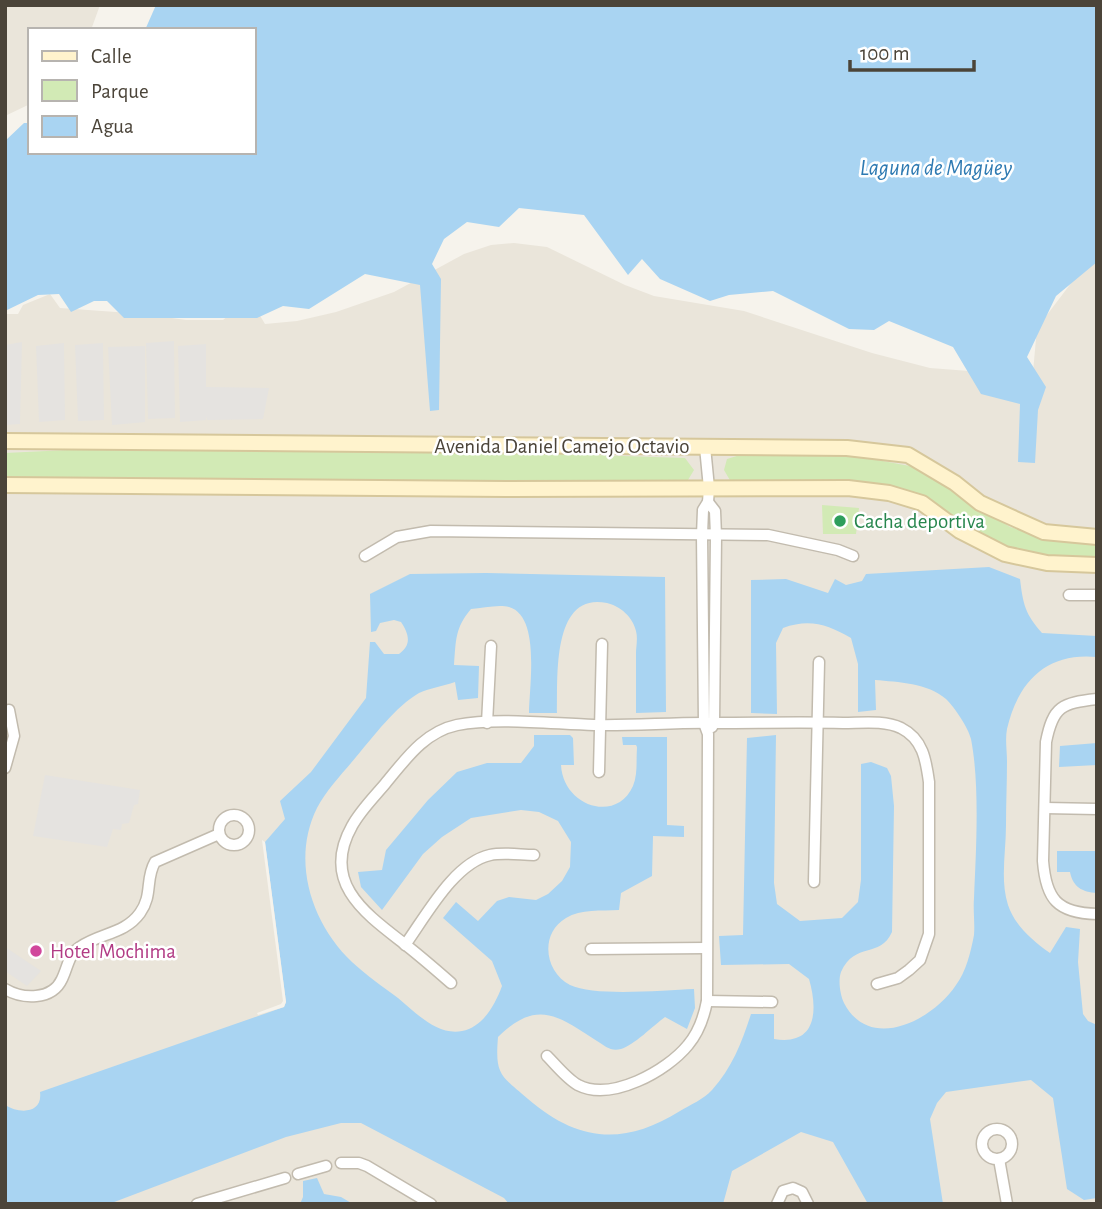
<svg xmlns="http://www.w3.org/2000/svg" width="1102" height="1209" viewBox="0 0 1102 1209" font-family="'Alegreya Sans',sans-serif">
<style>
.residential{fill:#eae5da}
.green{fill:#d2eab5}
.parking{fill:#e5e3e0}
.water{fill:#a9d4f2}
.pier{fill:#f6f3ec}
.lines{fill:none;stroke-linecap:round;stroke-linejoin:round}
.street-casing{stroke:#c2bbae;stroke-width:13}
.secondary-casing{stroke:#d6c79b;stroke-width:18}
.street{stroke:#fff;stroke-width:10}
.secondary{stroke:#fff3cd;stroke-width:14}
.leisure-dot{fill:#2e9e5b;stroke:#fff;stroke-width:2.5}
.hotel-dot{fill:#d1479c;stroke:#fff;stroke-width:2.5}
.labels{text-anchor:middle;stroke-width:5;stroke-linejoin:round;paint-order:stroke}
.street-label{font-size:21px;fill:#4b4439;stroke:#fff}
.leisure-label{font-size:21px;fill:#27864d;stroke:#fff;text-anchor:start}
.hotel-label{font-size:21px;fill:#b23c85;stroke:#fff;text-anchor:start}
.water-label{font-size:23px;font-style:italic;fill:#2e7ab2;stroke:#fff}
</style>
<rect width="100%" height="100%" fill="#f6f3ec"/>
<g class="residential">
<polygon points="5,5 100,5 91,30 30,30 30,104 5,116"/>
<polygon points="514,243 547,247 625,285 654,296 744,311 872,353 930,368 982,372 1033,372 1037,328 1097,249 1097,1204 5,1204 5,314 18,314 23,305 50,294 60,308 144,314 186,320 223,320 233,312 259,314 265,324 297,321 336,312 394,292 464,254 491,245"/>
</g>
<g class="green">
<polygon points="251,447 332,452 406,450 473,451 685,458 694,470 688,480 468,484 5,479 5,453 88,449"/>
<polygon points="740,455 856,456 915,467 1010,527 1057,540 1097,542 1097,556 1054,558 1013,552 918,496 871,483 731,482 724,470 727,459"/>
<polygon points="822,505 859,508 856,534 823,534"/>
</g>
<g class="parking">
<polygon points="174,341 175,418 148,419 146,343"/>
<polygon points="22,342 20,424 5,425 5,345"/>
<polygon points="64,343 65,420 39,422 36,346"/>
<polygon points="103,343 104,420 78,421 75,345"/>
<polygon points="206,344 206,387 269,388 263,419 207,420 207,416 206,420 180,422 178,346"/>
<polygon points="145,346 145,422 112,425 108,347"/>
<polygon points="45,775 140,790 138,804 134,805 129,823 122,824 121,830 113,829 107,847 33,836"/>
<polygon points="5,947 41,971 27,986 5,971"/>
</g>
<g class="water">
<polygon points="156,5 1097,5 1097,262 1056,296 1027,357 1046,387 1038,410 1035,463 1018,462 1020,404 981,394 953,347 889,321 874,330 849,329 773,291 729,295 710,301 660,279 642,259 628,275 584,215 519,208 499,227 467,222 444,239 432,264 441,279 439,410 430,411 420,285 365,274 309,309 283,306 257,318 124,318 107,301 94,301 71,312 59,294 38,295 5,311 5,141 24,123 30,123 30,152 254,152 254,30 145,30"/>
<path d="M989 567 1020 579C1023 604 1025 614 1042 633L1097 636V657C1046 652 1018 682 1007 729 1005 739 1007 751 1007 761 1007 783 1006 804 1006 825 1006 852 1000 880 1008 905 1015 926 1033 941 1050 953L1066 927 1080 929 1078 962 1083 1014 1088 1021 1097 1025V1198L1084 1200 1067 1189 1053 1098 1031 1080 946 1092 937 1103 930 1119 943 1204H868L833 1142 801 1132 732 1171 723 1204H509L504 1198 361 1123H341L286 1137 109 1204H5V1105C19 1114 43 1114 40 1092L284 1007 286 1002 265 842 285 819 280 801 311 772 366 698 370 642H375L384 654H399C412 645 409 634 401 622L394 620 380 623 376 631 371 632 370 594 410 574 486 573 665 577 666 712 636 713C636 693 636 673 636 653 636 647 638 638 636 631 633 617 620 606 607 603 551 591 558 679 557 713H529C529 688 541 616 509 607 499 604 483 608 471 609 455 628 456 640 454 665L479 666 478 698 458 700 455 682C443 686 430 688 419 693 396 706 373 737 356 757 343 773 327 789 317 808 291 860 311 923 352 962 366 975 383 987 398 998 415 1012 437 1036 462 1031 483 1027 495 1005 502 986L492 961 443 918 456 902 478 921 497 901 509 897 536 900 548 894 562 881 570 867 571 842 558 821 539 812 521 810 471 818 442 837 423 854 382 910 361 887 358 872 382 870 386 850 428 800 457 772 487 763H521L534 746V735H570L573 738 574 765H561C563 806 616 824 633 786 638 774 636 760 637 747L636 745H623L622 737H667V825L684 826V837L653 836 652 876 621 893 619 910C601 911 581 909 566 918 539 934 545 972 570 985 595 997 664 990 694 989L695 1008 687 1029 665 1017C654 1025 633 1046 621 1049 611 1052 605 1046 597 1041 557 1015 537 999 498 1037 495 1075 500 1075 528 1099 578 1142 624 1146 680 1111 690 1105 704 1099 712 1090 732 1068 742 1042 751 1014H774V1039C817 1046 818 1010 809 979L789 964 721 965 719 936 743 935 747 738 776 735 774 883 777 904 800 921 842 918 858 902 861 880V764L871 762 887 768 891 776 894 806 892 932C880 959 855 941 841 972 838 980 840 995 844 1003 870 1053 933 1020 956 985 966 972 971 951 974 935 975 923 973 911 974 898 976 851 980 785 971 739 968 727 955 708 946 699 928 683 898 682 875 680L876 710 858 712V664L851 638C828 625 810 618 783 628L776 643 777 714 751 713V580L786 579 828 593 835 579 846 585 862 581 866 574Z"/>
<polygon points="1097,743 1097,765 1059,767 1060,746"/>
<path d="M1057 851H1097V893C1082 892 1073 887 1070 872H1057Z"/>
<polygon points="317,1178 324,1194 341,1197 353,1204 300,1204 303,1197 303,1181"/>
</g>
<polygon class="pier" points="262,840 265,842 286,1002 284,1007 258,1015 257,1013 281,1004 283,1001"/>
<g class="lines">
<defs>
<g id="street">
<polyline points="708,502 715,511 716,536 714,723 712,727"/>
<polyline points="365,556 397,537 431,531 768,535 838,550 853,556"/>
<polyline points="1069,595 1097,595"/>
<path d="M1097 699C1062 703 1053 706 1046 742L1043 861C1046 899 1057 913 1097 914"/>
<polyline points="487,723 491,646"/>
<polyline points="5,768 14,736 9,710"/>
<polyline points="599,772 602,644"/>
<polyline points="1045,808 1097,809"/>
<circle cx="234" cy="830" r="15"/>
<polyline points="814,882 819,662"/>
<path d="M405 945C426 916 454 863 490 855 504 852 521 855 534 855"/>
<polyline points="591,949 706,948"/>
<path d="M451 983C435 969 419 955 402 942 363 912 321 881 352 826 360 811 374 797 385 784 405 760 424 732 457 725 496 717 554 724 594 725 635 726 676 722 716 723 759 723 801 722 843 723 862 723 884 720 901 728 923 739 926 760 929 782V934L920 960 909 970 898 978 877 984"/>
<path d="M5 989C22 999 52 1001 62 979 68 967 68 955 80 947 100 933 125 934 140 913 153 895 145 879 155 862L219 834"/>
<polyline points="707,1001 772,1002"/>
<path d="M547 1056C556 1065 567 1079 578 1085 611 1102 667 1071 688 1045 699 1032 704 1017 707 1001L708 734 704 723 702 535 703 510 708 502 709 488 705 447"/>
<circle cx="997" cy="1144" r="15"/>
<polyline points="999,1159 1007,1204"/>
<polyline points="341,1163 359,1163 367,1166 431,1204"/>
<polyline points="298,1174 326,1166"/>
<polyline points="197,1204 285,1178"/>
<polyline points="777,1204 783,1191 793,1188 802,1192 808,1204"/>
</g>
<g id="secondary">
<polyline points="5,441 847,448 908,455 955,483 980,503 1044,532 1097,537"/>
<polyline points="5,485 506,489 848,488 889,493 922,503 960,531 1005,554 1047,563 1097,565"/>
</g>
</defs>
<use href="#street" class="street-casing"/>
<use href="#secondary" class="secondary-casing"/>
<use href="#street" class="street"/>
<use href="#secondary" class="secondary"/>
</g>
<circle class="leisure-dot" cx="840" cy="521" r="7"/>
<circle class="hotel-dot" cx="36" cy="951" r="7"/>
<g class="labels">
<g class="street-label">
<text x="562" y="453">Avenida Daniel Camejo Octavio</text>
</g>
<g class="leisure-label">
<text x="854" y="528">Cacha deportiva</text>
</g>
<g class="hotel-label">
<text x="50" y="958">Hotel Mochima</text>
</g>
<g class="water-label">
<text x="936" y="175">Laguna de Magüey</text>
</g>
</g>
<rect width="1102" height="1209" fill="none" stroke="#4b4439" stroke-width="14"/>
<rect x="28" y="28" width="228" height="126" fill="#ffffff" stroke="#b7b4b0" stroke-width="2"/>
<rect x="42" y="51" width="35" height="10" fill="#fff3cd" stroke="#b7b4b0" stroke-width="2"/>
<text x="91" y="63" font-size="21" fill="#4b4439">Calle</text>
<rect x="42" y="80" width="35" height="21" fill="#d2eab5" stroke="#b7b4b0" stroke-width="2"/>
<text x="91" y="98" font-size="21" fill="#4b4439">Parque</text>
<rect x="42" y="116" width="35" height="21" fill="#a9d4f2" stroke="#b7b4b0" stroke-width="2"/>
<text x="91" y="133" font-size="21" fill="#4b4439">Agua</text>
<path d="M850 60v10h124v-10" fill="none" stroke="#4b4439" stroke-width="3.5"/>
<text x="860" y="60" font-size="21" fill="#4b4439" stroke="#ffffff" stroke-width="5" paint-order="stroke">100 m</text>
</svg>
